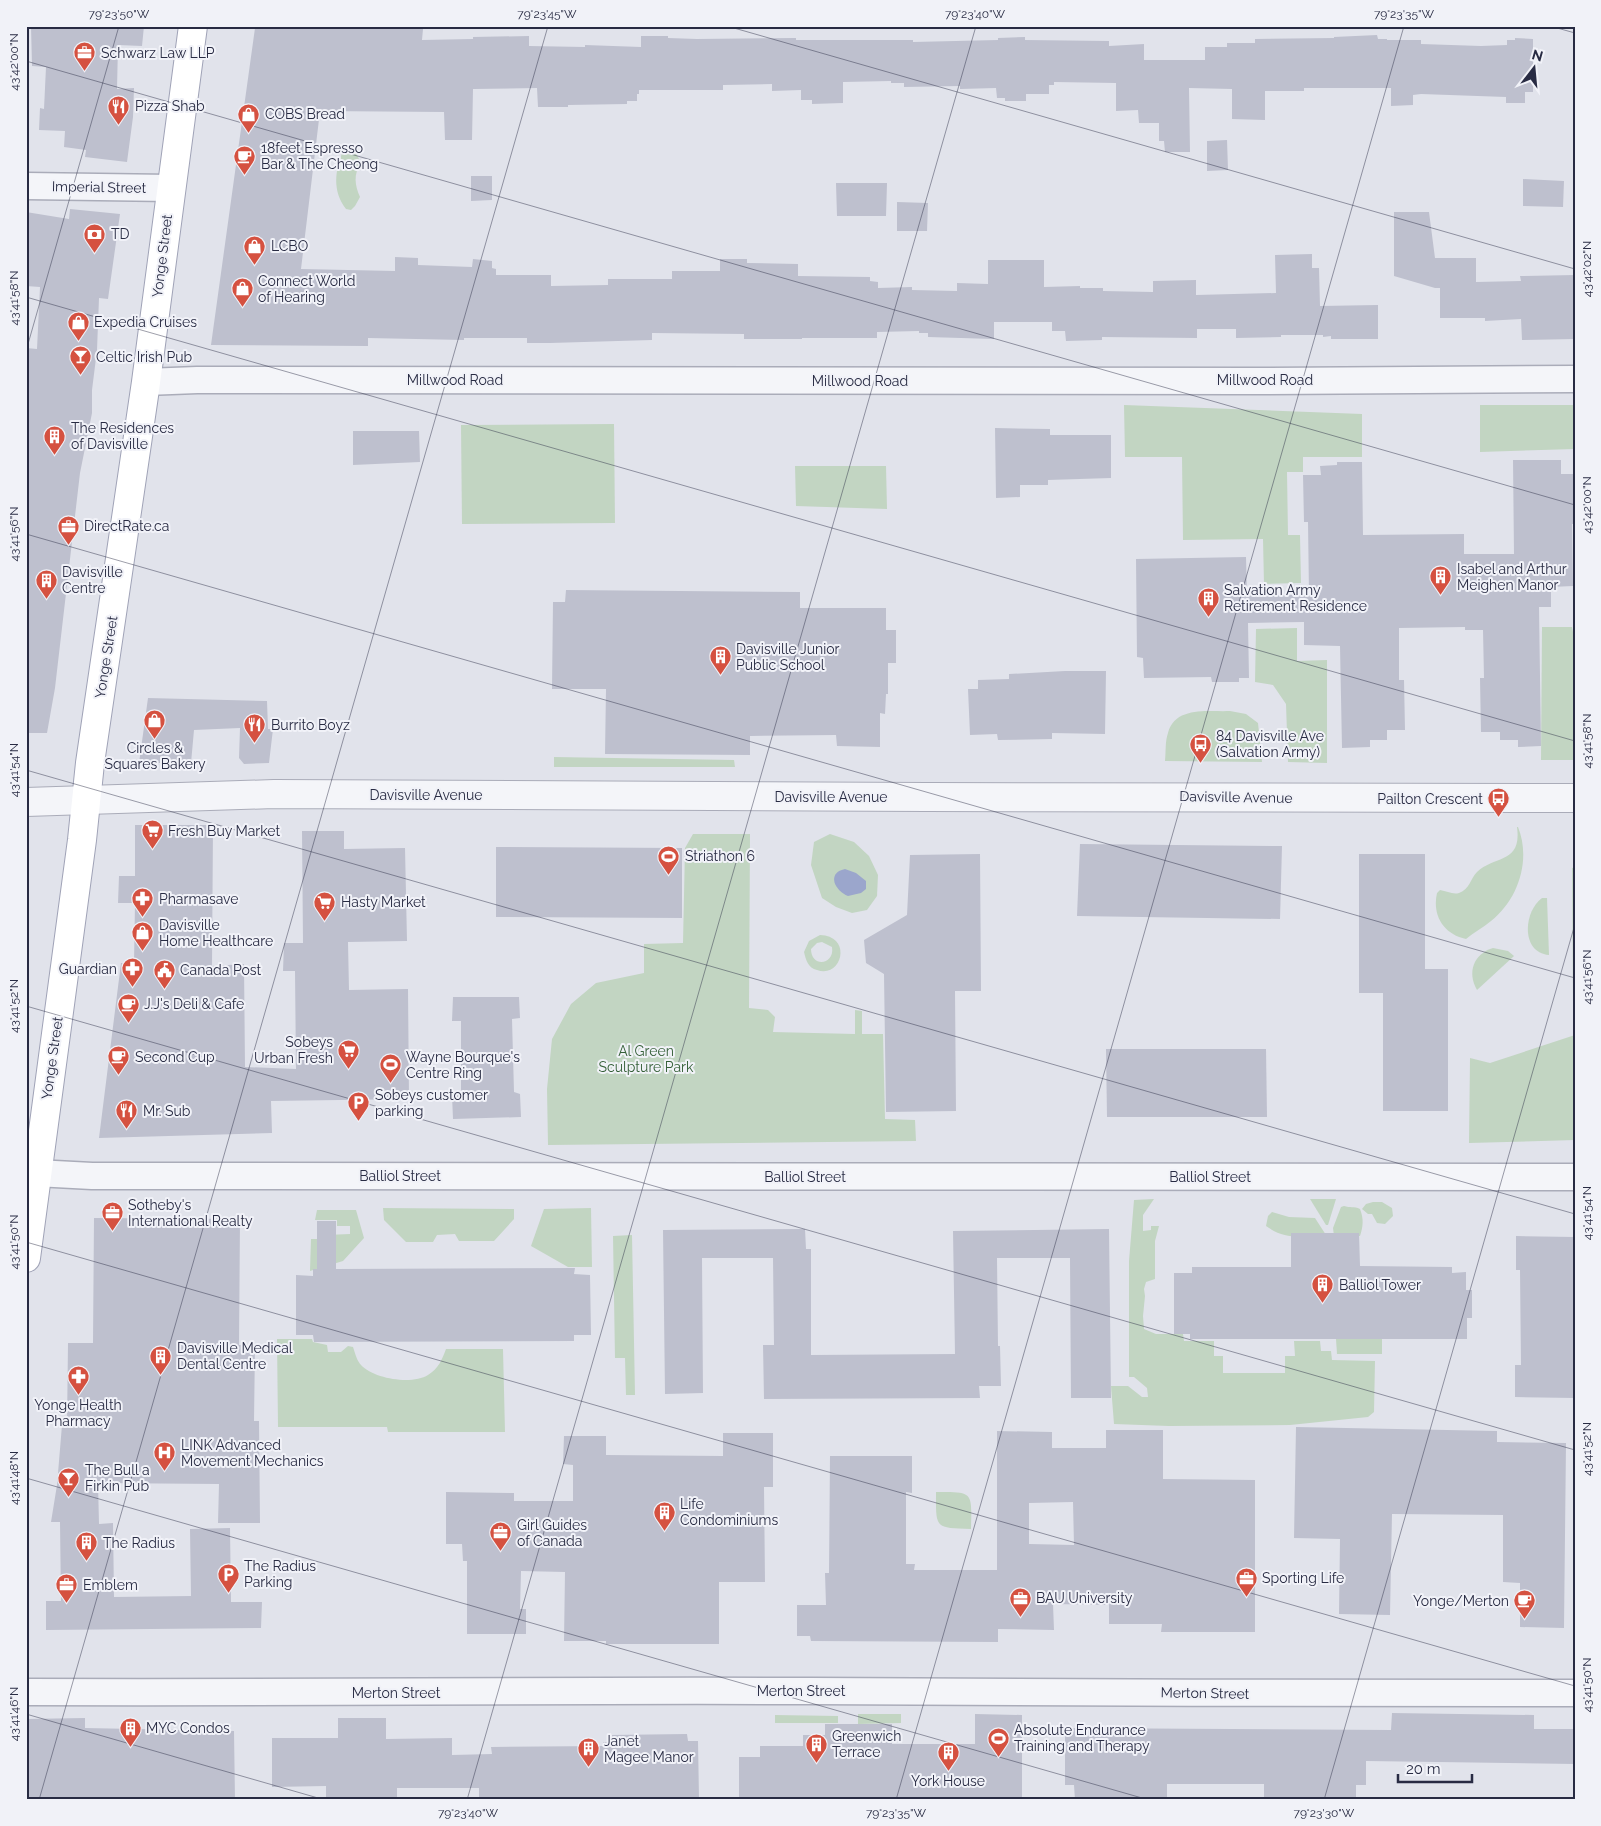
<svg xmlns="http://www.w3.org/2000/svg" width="1601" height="1826" viewBox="0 0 1601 1826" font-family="Raleway,sans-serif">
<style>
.green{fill:#c2d5c2;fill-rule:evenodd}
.water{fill:#9ba6cc}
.building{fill:#bec0ce;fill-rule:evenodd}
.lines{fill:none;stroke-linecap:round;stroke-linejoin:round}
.minor-casing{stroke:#aaacb9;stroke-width:29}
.tertiary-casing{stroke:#aaacb9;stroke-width:30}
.primary-casing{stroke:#a0a3b7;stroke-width:30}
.minor{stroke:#f4f5f9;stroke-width:26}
.tertiary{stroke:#f4f5f9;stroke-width:28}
.primary{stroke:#fff;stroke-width:28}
.ticks{fill:none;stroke:#282b43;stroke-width:1;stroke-opacity:0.45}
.labels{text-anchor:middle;stroke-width:4;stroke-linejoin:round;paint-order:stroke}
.poi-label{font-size:14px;fill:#282b43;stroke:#f1f2f8;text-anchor:start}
.street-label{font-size:14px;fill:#282b43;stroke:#f1f2f8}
.park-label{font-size:14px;fill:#356038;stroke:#f1f2f8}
.neatline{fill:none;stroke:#282b43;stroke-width:2}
.ticks-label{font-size:12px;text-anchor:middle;fill:#282b43}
</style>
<rect width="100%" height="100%" fill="#e1e3eb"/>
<g class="green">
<path d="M347 149 355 151 361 163C353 174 355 186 360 197L355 206 351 210 346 209C332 191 335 170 343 151Z"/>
<polygon points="1124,405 1362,414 1362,457 1303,457 1303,472 1287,472 1288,535 1300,535 1301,583 1264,584 1263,539 1183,540 1182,457 1125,457"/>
<polygon points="1480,405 1575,405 1575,449 1480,452"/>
<polygon points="614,424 615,523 462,524 461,425"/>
<polygon points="795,466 886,466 887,509 796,506"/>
<polygon points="1542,627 1572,627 1575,642 1575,760 1541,760"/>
<polygon points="1297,628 1297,661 1327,660 1327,763 1288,762 1286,704 1273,685 1255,682 1256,629"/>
<path d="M1230 711 1246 714 1258 723 1262 762 1165 761C1166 752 1165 741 1168 733 1175 706 1208 712 1230 711Z"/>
<polygon points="554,757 734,760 735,767 554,767"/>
<path d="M1517 827H1518C1531 859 1519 899 1491 921 1483 928 1474 932 1466 939 1443 934 1432 915 1437 893L1440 890C1447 891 1453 895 1459 893 1470 889 1470 879 1477 872 1495 855 1522 864 1517 827Z"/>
<polygon points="693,834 750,834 749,1008 768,1010 775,1017 773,1032 855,1034 855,1010 862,1011 862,1034 883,1034 885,1119 915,1120 916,1141 548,1145 547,1089 552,1039 571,1004 596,983 644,973 644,944 683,943 685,848"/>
<polygon points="830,834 854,842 869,856 878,875 877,896 867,910 852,913 836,907 822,898 811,865 814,842"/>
<polygon points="1575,867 1575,1005 1573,1005 1572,868"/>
<path d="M1542 898H1547L1549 955C1521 953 1523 912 1542 898Z"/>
<path d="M820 935C853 936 842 979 817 970 808 968 806 960 804 952L809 941ZM822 942 832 947C835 965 811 968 811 949L817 943Z"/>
<path d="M1493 948 1508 951 1514 956 1477 990C1467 973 1473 954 1493 948Z"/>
<polygon points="1575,1035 1575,1140 1469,1143 1470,1058 1490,1063"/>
<polygon points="1154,1199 1143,1215 1143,1231 1151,1230 1151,1226 1159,1226 1155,1241 1155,1279 1146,1282 1144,1289 1145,1296 1143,1316 1144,1329 1156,1334 1183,1334 1184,1341 1214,1341 1214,1356 1223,1356 1223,1373 1285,1373 1285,1356 1295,1356 1294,1341 1320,1341 1321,1351 1331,1351 1332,1360 1375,1361 1374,1412 1368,1417 1290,1425 1169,1426 1114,1424 1111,1386 1128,1386 1142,1397 1148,1397 1147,1388 1134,1377 1129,1377 1129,1261 1134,1200"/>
<polygon points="1310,1199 1336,1199 1328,1225 1326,1225"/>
<polygon points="1373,1202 1382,1202 1392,1208 1393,1216 1385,1224 1377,1223 1372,1214 1368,1214 1362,1209 1366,1204"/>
<path d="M1344 1206C1350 1208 1354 1206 1360 1209 1364 1219 1363 1227 1360 1236H1334L1333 1228 1341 1207Z"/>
<polygon points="383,1208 514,1209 514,1219 494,1241 459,1241 455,1234 437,1235 433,1242 406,1242 384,1220"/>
<polygon points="591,1208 592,1267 568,1267 531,1246 544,1209"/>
<polygon points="317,1210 356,1210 364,1238 343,1261 310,1271 311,1239 324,1239 326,1235 350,1234 350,1226 337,1226 337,1220 315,1220"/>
<path d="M1272 1212 1289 1217 1315 1218 1326 1235C1302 1236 1287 1241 1266 1226L1268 1216Z"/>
<polygon points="632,1235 635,1395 626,1395 625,1358 615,1358 613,1236"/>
<path d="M277 1339H312L313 1342 327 1345 328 1352H341L348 1346 353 1347C355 1353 357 1361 361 1365 374 1379 412 1385 428 1375 438 1369 442 1360 446 1349H503L505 1432H388L387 1427H278Z"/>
<polygon points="1336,1339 1382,1339 1382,1354 1337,1354"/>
<path d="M936 1492C973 1492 972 1491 971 1529 934 1528 936 1528 936 1492Z"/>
<polygon points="858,1714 901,1714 901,1723 858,1724"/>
<polygon points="775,1715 838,1716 838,1723 775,1723"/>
</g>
<path class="water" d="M845 869 856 873 866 881V889L861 893 848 896C835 891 826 873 845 869Z"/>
<g class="building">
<polygon points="31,26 144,26 142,46 118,45 117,89 134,88 133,117 127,162 85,157 86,150 64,147 65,131 39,130 40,108 44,109 46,67 32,66"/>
<polygon points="255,28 423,29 422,40 473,39 473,37 529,36 529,46 585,47 585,45 641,47 641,36 668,36 668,38 697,39 796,38 796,40 913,40 913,42 998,40 998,38 1025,37 1025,40 1109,41 1109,46 1144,44 1144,60 1205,60 1205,47 1227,47 1227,43 1255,43 1255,39 1334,38 1334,37 1377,35 1378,39 1387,39 1387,40 1421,40 1421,44 1481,46 1507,45 1507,40 1515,40 1515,38 1533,39 1533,92 1525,92 1525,103 1506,103 1506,97 1421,94 1413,95 1413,105 1391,106 1391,88 1304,88 1304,91 1265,91 1265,120 1232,119 1232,89 1189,88 1190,152 1165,152 1164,141 1159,141 1159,123 1139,123 1138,110 1116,111 1116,83 1054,82 1054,85 1049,85 1049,94 1026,94 1026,101 1005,101 1005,98 997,98 996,88 960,89 960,86 904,87 904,83 891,83 891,81 843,82 843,103 812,104 812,100 801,100 801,90 772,91 772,84 723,85 723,90 639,90 639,94 637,94 637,101 627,101 627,104 568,105 568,107 538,107 537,88 473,89 472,140 445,140 444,112 320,111 301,269 395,271 395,257 418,258 418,265 472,267 473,259 492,261 492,268 496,269 496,275 551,275 551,286 608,285 608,279 672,279 672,271 720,271 720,259 747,259 747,263 798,264 798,276 870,277 870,281 878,282 878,288 912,287 912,290 957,291 957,283 988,284 988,260 1044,260 1044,287 1080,286 1080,288 1103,288 1103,291 1153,292 1153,281 1196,280 1196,295 1276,293 1275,255 1312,254 1312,268 1319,268 1320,306 1378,305 1378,339 1331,339 1331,336 1323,337 1323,335 1281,335 1281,337 1236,338 1236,329 1197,329 1197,338 1102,337 1102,340 1066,341 1065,331 1052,331 1052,322 994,322 994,339 928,337 928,333 919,333 919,331 877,332 877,338 802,338 802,339 744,339 744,334 652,333 652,340 550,343 527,343 527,338 464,338 464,340 368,338 368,346 211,345"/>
<polygon points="1227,140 1228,170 1207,171 1207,141"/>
<polygon points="471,176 492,176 492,200 471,201"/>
<polygon points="1523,179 1564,181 1563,207 1523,206"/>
<polygon points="836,183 887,183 886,216 837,216"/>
<polygon points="897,202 928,203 927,231 897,231"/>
<polygon points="70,209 120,214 108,299 99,298 97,350 92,390 92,413 80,473 55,688 47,733 26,733 26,437 29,409 26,409 26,348 37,349 40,287 26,286 26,212 69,219"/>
<polygon points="1394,212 1429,212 1435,258 1476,258 1476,282 1521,281 1520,276 1575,275 1575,339 1522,340 1521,319 1485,321 1485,318 1440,318 1440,288 1435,288 1394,276"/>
<polygon points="995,428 1050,429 1050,435 1111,435 1111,478 1048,480 1048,485 1020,485 1020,497 996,498"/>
<polygon points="353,431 419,431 420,462 353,465"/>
<polygon points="1513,460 1561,460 1561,474 1575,474 1575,524 1572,524 1573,586 1551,587 1551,607 1539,607 1541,746 1518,747 1518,740 1500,740 1500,732 1481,732 1480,678 1484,678 1483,630 1465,630 1465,627 1399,628 1399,680 1404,680 1405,730 1387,730 1387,740 1370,740 1370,747 1342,748 1340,646 1304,645 1304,622 1248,623 1249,678 1239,678 1239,682 1212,682 1211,677 1144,678 1143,658 1137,657 1136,559 1246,557 1247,595 1309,595 1308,522 1304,522 1303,475 1321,475 1320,466 1337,465 1337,462 1362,462 1363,535 1464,534 1464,554 1514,554"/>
<polygon points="566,590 800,592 800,608 886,608 886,630 896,630 896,663 888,663 888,694 886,694 885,714 880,713 880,747 837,746 836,735 750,736 750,755 605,754 606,689 552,689 553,602 565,602"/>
<polygon points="1065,671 1106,671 1105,734 1052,733 1052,739 998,740 997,734 970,735 968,689 978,689 978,680 1009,679 1009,674"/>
<polygon points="148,698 267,701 268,729 273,729 269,763 244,764 239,758 240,728 194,730 191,763 139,763"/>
<polygon points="135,825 213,825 212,966 244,964 245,1067 296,1069 295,971 283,971 284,943 303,943 302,831 344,831 344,849 405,848 407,941 348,942 349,990 408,989 409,1099 271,1101 272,1133 99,1138 121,963 134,963 135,903 118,903 119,876 135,876"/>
<polygon points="1080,844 1282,846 1280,919 1077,916"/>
<polygon points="496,847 682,848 682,918 496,917"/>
<polygon points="980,854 981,991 955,991 956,1111 886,1112 884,974 866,963 864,940 907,915 910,855"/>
<polygon points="1359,854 1425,854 1425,969 1448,969 1448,1111 1383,1111 1383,993 1359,993"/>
<polygon points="453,997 519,997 520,1018 512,1019 514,1092 520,1094 521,1117 453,1119 452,1095 461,1094 461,1021 452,1021"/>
<polygon points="1106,1049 1266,1049 1267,1117 1107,1117"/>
<polygon points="94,1218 240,1219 239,1345 255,1345 254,1421 259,1421 260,1523 218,1523 219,1484 98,1483 99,1524 113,1523 114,1597 191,1596 190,1529 230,1528 231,1602 262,1602 261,1628 46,1630 46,1601 61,1601 60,1522 51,1522 57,1485 62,1425 67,1425 68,1343 93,1343"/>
<polygon points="317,1221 336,1221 336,1269 575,1268 574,1274 590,1275 591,1335 574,1335 574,1341 314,1342 313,1335 296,1335 296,1275 313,1276 313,1269 317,1269"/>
<polygon points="805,1229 806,1249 811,1249 811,1355 955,1354 953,1231 1109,1229 1111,1398 1071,1398 1070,1258 997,1258 998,1346 1000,1346 1001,1386 979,1386 980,1398 764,1399 763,1345 774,1345 773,1258 702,1258 703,1393 665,1394 663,1230"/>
<polygon points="1291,1233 1359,1233 1360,1266 1452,1267 1452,1273 1466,1272 1466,1290 1472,1290 1472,1318 1467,1318 1467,1339 1190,1339 1190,1334 1174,1334 1174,1273 1192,1273 1192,1267 1291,1267"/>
<polygon points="1516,1236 1575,1237 1575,1398 1515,1397 1515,1365 1521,1365 1520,1270 1516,1270"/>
<polygon points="1296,1427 1497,1431 1497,1442 1566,1443 1564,1628 1520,1627 1520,1583 1503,1582 1503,1515 1392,1514 1390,1615 1339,1614 1340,1539 1294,1538"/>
<path d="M1106 1430H1163V1479L1255 1480V1632H1161L1162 1624H1109V1605L1053 1604 1054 1630 998 1629V1642L811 1641 810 1636H797V1605H826L825 1573H829L830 1456H912V1493L906 1492V1564H915L914 1570H997V1431L1052 1432V1448H1106ZM1073 1502 1074 1545 1029 1544V1503Z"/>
<polygon points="723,1433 773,1433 773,1487 764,1487 765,1582 719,1582 719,1644 606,1644 606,1641 564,1641 565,1572 521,1571 520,1609 526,1609 526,1634 467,1634 467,1561 463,1561 462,1544 446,1544 446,1492 514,1493 514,1501 573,1501 573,1465 563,1464 564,1436 606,1436 606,1455 723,1456"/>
<polygon points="1392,1713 1534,1715 1534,1729 1575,1729 1575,1764 1366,1761 1366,1785 1356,1785 1356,1800 1264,1800 1264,1784 1167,1784 1167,1800 1075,1800 1074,1785 1065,1785 1065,1728 1391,1730"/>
<polygon points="975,1714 1022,1715 1022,1800 739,1800 739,1757 760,1757 760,1746 803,1746 803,1735 825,1735 825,1724 892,1724 892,1744 975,1744"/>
<polygon points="85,1718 85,1728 234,1731 235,1800 26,1800 26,1719"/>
<polygon points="338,1718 386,1718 386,1739 452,1738 452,1755 492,1754 491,1747 603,1746 603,1742 612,1742 612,1735 687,1734 688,1741 698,1741 699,1799 479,1800 479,1788 397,1788 397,1800 326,1800 326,1786 272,1787 272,1738 338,1738"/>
</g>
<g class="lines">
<defs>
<g id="minor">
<polyline points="26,186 171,188"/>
<polyline points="146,382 197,380 1255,381 1575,379"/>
<polyline points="36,1173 92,1176 1575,1177"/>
<path d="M26 1692C288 1693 550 1690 812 1691 1066 1692 1321 1694 1575 1693"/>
</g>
<polyline id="tertiary" points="26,802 274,794 927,797 1575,798"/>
<polyline id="primary" points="26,1258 82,840 90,763 146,382 193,26"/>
</defs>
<use href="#minor" class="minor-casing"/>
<use href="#tertiary" class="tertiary-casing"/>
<use href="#primary" class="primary-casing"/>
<use href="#minor" class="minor"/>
<use href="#tertiary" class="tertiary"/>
<use href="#primary" class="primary"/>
</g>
<path class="ticks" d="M727 26 1575 269M1550 26 1575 33M26 61 1575 505M26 297 1575 741M26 351 119 26M26 534 1575 978M26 770 1575 1214M26 1006 1575 1450M26 1242 1575 1686M26 1478 1149 1800M26 1714 325 1800M39 1800 548 26M467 1800 976 26M896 1800 1404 26M1324 1800 1575 924"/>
<defs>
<symbol id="office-pin" viewBox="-11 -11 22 30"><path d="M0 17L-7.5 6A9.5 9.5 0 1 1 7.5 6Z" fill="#d55140" stroke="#f1f2f8"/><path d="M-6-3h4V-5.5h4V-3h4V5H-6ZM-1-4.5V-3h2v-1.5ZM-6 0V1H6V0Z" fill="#fff"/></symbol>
<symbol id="restaurant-pin" viewBox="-11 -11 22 30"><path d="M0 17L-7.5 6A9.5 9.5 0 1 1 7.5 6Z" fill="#d55140" stroke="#f1f2f8"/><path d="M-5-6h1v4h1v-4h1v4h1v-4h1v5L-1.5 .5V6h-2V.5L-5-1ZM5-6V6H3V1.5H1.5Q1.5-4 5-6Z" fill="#fff"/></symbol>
<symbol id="shop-pin" viewBox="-11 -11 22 30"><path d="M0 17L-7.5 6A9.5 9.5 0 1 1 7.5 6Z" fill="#d55140" stroke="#f1f2f8"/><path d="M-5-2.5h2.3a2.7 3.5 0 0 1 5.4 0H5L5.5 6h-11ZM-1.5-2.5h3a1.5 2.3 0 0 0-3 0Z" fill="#fff"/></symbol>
<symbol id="cafe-pin" viewBox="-11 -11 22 30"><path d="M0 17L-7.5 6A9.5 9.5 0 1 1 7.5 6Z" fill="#d55140" stroke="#f1f2f8"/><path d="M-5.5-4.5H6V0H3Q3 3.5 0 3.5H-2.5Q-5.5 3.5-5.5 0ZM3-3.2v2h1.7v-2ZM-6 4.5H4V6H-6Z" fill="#fff"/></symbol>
<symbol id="bank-pin" viewBox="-11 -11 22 30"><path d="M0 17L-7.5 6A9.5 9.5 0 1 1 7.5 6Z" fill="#d55140" stroke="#f1f2f8"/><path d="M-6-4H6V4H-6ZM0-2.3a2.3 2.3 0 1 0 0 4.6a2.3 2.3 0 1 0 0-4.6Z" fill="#fff"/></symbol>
<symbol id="bar-pin" viewBox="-11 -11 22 30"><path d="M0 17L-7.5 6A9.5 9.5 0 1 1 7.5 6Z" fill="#d55140" stroke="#f1f2f8"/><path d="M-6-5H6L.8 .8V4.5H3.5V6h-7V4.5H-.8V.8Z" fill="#fff"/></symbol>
<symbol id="building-pin" viewBox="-11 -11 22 30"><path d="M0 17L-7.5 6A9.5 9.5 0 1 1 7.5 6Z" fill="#d55140" stroke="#f1f2f8"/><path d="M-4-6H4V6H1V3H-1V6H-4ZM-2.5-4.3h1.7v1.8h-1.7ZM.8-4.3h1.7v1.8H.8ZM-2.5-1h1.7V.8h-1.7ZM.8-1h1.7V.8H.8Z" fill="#fff"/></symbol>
<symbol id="bus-pin" viewBox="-11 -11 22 30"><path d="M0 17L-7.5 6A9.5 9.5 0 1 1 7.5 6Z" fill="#d55140" stroke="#f1f2f8"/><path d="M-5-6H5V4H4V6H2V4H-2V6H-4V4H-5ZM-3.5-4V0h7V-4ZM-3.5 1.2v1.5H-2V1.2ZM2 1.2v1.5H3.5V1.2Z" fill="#fff"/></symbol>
<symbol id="supermarket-pin" viewBox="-11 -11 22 30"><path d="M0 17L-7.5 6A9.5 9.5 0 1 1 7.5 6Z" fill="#d55140" stroke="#f1f2f8"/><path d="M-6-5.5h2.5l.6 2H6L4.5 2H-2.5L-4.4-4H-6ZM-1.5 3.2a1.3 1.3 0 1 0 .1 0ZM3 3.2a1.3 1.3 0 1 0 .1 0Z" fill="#fff"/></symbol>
<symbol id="stadium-pin" viewBox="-11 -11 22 30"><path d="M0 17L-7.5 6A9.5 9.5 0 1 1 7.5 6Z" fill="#d55140" stroke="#f1f2f8"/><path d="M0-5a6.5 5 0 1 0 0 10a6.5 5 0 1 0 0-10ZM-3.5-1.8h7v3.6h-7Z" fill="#fff"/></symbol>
<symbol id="pharmacy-pin" viewBox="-11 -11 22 30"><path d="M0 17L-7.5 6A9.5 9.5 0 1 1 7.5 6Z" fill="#d55140" stroke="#f1f2f8"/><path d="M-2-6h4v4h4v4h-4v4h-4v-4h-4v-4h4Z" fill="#fff"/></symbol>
<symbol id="civic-pin" viewBox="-11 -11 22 30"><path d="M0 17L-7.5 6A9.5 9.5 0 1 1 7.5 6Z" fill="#d55140" stroke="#f1f2f8"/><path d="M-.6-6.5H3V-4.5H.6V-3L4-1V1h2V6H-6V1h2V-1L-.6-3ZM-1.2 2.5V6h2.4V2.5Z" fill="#fff"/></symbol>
<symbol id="parking-pin" viewBox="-11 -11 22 30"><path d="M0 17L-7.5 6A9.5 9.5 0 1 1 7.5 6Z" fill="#d55140" stroke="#f1f2f8"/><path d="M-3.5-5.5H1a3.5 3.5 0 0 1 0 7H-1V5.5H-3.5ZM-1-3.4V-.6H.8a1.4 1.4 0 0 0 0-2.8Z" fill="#fff"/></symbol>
<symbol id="hospital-pin" viewBox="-11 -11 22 30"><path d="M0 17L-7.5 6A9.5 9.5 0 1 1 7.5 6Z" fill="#d55140" stroke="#f1f2f8"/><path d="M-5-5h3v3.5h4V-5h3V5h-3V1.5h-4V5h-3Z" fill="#fff"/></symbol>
</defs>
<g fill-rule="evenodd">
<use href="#office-pin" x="72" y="40" width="25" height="34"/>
<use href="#restaurant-pin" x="106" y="94" width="25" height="34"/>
<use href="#shop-pin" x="236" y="102" width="25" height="34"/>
<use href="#cafe-pin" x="232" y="144" width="25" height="34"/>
<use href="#bank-pin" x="82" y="222" width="25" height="34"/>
<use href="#shop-pin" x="242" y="234" width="25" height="34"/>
<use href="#shop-pin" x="230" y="276" width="25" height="34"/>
<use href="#shop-pin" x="66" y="310" width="25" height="34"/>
<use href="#bar-pin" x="68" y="344" width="25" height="34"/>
<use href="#building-pin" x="42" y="424" width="25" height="34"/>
<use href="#office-pin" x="56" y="514" width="25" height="34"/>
<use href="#building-pin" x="1428" y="564" width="25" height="34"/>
<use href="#building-pin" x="34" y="568" width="25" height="34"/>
<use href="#building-pin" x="1196" y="586" width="25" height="34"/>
<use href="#building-pin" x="708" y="644" width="25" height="34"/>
<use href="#shop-pin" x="142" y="708" width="25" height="34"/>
<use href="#restaurant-pin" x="242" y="712" width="25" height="34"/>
<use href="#bus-pin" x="1188" y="732" width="25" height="34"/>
<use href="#bus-pin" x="1486" y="786" width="25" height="34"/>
<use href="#supermarket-pin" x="140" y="818" width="25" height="34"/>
<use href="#stadium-pin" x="656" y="844" width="25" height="34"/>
<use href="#pharmacy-pin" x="130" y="886" width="25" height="34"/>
<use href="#supermarket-pin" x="312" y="890" width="25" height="34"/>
<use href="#shop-pin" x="130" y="920" width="25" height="34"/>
<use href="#pharmacy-pin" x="120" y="956" width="25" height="34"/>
<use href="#civic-pin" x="152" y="958" width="25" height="34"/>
<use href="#cafe-pin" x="116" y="992" width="25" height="34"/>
<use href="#supermarket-pin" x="336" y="1038" width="25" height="34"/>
<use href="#cafe-pin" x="106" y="1044" width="25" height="34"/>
<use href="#stadium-pin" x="378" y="1052" width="25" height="34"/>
<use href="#parking-pin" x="346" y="1090" width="25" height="34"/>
<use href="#restaurant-pin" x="114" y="1098" width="25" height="34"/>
<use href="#office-pin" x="100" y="1200" width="25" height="34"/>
<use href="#building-pin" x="1310" y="1272" width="25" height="34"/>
<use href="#building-pin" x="148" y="1344" width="25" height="34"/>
<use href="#pharmacy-pin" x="66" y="1364" width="25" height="34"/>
<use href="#hospital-pin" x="152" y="1440" width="25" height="34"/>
<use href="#bar-pin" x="56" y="1466" width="25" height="34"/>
<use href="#building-pin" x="652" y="1500" width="25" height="34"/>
<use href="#office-pin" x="488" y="1520" width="25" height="34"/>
<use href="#building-pin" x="74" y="1530" width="25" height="34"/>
<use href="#parking-pin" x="216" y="1562" width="25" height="34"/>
<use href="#office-pin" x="1234" y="1566" width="25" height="34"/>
<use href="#office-pin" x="54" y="1572" width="25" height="34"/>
<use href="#office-pin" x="1008" y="1586" width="25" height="34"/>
<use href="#cafe-pin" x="1512" y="1588" width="25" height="34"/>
<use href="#building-pin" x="118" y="1716" width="25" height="34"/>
<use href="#stadium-pin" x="986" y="1726" width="25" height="34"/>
<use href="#building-pin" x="804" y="1732" width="25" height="34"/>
<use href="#building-pin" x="576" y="1736" width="25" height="34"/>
<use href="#building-pin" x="936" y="1740" width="25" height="34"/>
</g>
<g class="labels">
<g class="poi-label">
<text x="101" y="58">Schwarz Law LLP</text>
<text x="135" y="111">Pizza Shab</text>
<text x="265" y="119">COBS Bread</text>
<text x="261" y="153">18feet Espresso<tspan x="261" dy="16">Bar &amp; The Cheong</tspan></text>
<text x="111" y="239">TD</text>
<text x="271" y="251">LCBO</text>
<text x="258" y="286">Connect World<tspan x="258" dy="16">of Hearing</tspan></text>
<text x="94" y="327">Expedia Cruises</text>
<text x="96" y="362">Celtic Irish Pub</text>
<text x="71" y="433">The Residences<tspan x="71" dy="16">of Davisville</tspan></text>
<text x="84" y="531">DirectRate.ca</text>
<text x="1457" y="574">Isabel and Arthur<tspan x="1457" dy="16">Meighen Manor</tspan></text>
<text x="62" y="577">Davisville<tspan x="62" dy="16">Centre</tspan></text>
<text x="1224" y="595">Salvation Army<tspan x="1224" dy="16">Retirement Residence</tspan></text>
<text x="736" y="654">Davisville Junior<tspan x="736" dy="16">Public School</tspan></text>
<text x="271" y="730">Burrito Boyz</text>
<text x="1216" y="741">84 Davisville Ave<tspan x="1216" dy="16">(Salvation Army)</tspan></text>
<text x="155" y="753" text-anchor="middle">Circles &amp;<tspan x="155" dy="16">Squares Bakery</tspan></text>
<text x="1483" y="804" text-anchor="end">Pailton Crescent</text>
<text x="168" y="836">Fresh Buy Market</text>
<text x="685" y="861">Striathon 6</text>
<text x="159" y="904">Pharmasave</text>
<text x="341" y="907">Hasty Market</text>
<text x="159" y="930">Davisville<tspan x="159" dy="16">Home Healthcare</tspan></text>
<text x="117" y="974" text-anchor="end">Guardian</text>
<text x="180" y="975">Canada Post</text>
<text x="144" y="1009">J.J's Deli &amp; Cafe</text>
<text x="333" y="1047" text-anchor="end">Sobeys<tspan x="333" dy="16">Urban Fresh</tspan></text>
<text x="135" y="1062">Second Cup</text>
<text x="406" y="1062">Wayne Bourque's<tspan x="406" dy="16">Centre Ring</tspan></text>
<text x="375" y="1100">Sobeys customer<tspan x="375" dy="16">parking</tspan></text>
<text x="143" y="1116">Mr. Sub</text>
<text x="128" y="1210">Sotheby's<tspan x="128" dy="16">International Realty</tspan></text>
<text x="1339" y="1290">Balliol Tower</text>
<text x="177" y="1353">Davisville Medical<tspan x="177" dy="16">Dental Centre</tspan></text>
<text x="78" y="1410" text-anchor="middle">Yonge Health<tspan x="78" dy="16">Pharmacy</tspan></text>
<text x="181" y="1450">LINK Advanced<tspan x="181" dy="16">Movement Mechanics</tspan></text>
<text x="85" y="1475">The Bull a<tspan x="85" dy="16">Firkin Pub</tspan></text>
<text x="680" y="1509">Life<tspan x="680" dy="16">Condominiums</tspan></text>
<text x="517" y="1530">Girl Guides<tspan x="517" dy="16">of Canada</tspan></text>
<text x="103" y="1548">The Radius</text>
<text x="244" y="1571">The Radius<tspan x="244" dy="16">Parking</tspan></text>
<text x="1262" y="1583">Sporting Life</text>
<text x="83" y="1590">Emblem</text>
<text x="1036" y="1603">BAU University</text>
<text x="1509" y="1606" text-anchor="end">Yonge/Merton</text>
<text x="146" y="1733">MYC Condos</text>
<text x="1014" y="1735">Absolute Endurance<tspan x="1014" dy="16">Training and Therapy</tspan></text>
<text x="832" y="1741">Greenwich<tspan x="832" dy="16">Terrace</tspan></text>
<text x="604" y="1746">Janet<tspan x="604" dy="16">Magee Manor</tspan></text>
<text x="948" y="1786" text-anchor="middle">York House</text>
</g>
<g class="street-label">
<text transform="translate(99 187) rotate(1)" y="5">Imperial Street</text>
<text transform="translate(162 256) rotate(-83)" y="5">Yonge Street</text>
<text x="455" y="385">Millwood Road</text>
<text x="1265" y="385">Millwood Road</text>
<text x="860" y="386">Millwood Road</text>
<text transform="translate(106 657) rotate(-81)" y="5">Yonge Street</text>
<text x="426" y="800">Davisville Avenue</text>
<text x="831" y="802">Davisville Avenue</text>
<text transform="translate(1236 797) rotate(1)" y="5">Davisville Avenue</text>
<text transform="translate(52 1058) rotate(-82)" y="5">Yonge Street</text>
<text x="400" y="1181">Balliol Street</text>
<text x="805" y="1182">Balliol Street</text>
<text x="1210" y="1182">Balliol Street</text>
<text x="801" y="1696">Merton Street</text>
<text x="396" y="1698">Merton Street</text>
<text transform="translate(1205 1693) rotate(1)" y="5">Merton Street</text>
</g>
<g class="park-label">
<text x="646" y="1056">Al Green<tspan x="646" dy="16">Sculpture Park</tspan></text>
</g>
</g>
<rect width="1601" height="1826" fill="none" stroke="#f1f2f8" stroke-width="55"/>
<g transform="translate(1534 68) rotate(16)" stroke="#f1f2f8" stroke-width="4" paint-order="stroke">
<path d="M0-4L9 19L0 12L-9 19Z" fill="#282b43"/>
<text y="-8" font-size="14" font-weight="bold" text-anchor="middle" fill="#282b43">N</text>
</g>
<path d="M1398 1774v8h74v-8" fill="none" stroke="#282b43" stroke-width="2.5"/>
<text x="1406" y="1774" font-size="15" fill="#282b43" stroke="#f1f2f8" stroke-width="4" paint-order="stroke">20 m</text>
<rect x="28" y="28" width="1546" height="1770" class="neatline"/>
<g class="ticks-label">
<text x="119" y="18">79°23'50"W</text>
<text x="547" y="18">79°23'45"W</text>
<text x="975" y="18">79°23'40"W</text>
<text x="1404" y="18">79°23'35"W</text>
<text transform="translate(14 62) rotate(-90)" y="4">43°42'00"N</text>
<text transform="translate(1587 269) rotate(-90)" y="4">43°42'02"N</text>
<text transform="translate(14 298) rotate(-90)" y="4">43°41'58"N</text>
<text transform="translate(1587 505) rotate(-90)" y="4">43°42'00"N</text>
<text transform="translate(14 534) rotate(-90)" y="4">43°41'56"N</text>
<text transform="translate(1587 741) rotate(-90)" y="4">43°41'58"N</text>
<text transform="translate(14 770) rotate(-90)" y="4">43°41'54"N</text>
<text transform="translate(1587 977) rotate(-90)" y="4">43°41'56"N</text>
<text transform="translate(14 1006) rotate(-90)" y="4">43°41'52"N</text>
<text transform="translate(1587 1213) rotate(-90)" y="4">43°41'54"N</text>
<text transform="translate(14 1242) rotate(-90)" y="4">43°41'50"N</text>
<text transform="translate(1587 1449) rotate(-90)" y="4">43°41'52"N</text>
<text transform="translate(14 1478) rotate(-90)" y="4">43°41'48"N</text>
<text transform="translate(1587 1685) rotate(-90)" y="4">43°41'50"N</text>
<text transform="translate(14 1714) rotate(-90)" y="4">43°41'46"N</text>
<text x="468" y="1817">79°23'40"W</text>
<text x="896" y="1817">79°23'35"W</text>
<text x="1324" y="1817">79°23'30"W</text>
</g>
</svg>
